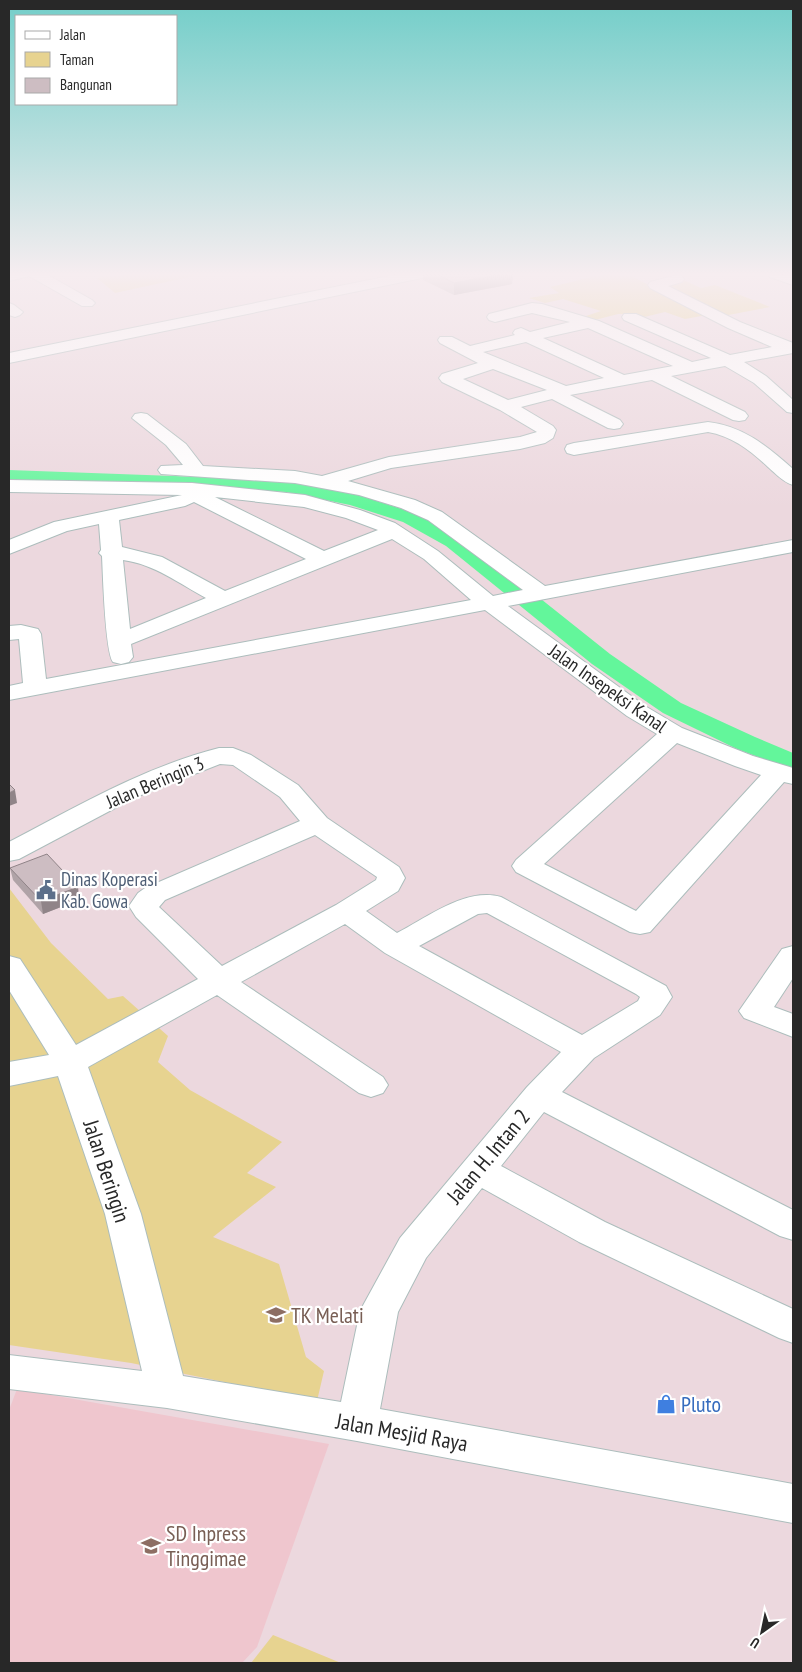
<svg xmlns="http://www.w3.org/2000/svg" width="802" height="1672" viewBox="0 0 802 1672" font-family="'PT Sans Narrow',sans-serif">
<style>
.education{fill:#efc6ce}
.green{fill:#e7d390}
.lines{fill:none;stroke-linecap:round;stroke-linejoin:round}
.canal{fill:#63f69b;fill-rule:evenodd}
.minor-casing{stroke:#acbdbc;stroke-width:2}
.minor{fill:#fff;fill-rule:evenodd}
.wall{fill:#b0a3a7}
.shaded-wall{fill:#908488}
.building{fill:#cdbdc2;stroke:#908488}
.labels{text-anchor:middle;stroke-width:4.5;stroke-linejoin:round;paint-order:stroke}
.street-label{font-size:19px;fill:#282828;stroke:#fff}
.service-label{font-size:19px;fill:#4e5e75;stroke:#fff;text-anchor:start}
.near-street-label{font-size:22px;fill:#282828;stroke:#fff}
.near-education-label{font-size:22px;fill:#785e54;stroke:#fff;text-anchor:start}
.near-shop-label{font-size:22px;fill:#366cbe;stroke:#fff;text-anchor:start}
</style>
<rect width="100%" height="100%" fill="#ecd8de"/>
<polygon class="education" points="17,1389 329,1444 257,1647 242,1663 9,1663 9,1410"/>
<g class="green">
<polygon points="132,274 203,274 115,293 97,278"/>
<polygon points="604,274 633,277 707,315 685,319 665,312 640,318 630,314 618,314 591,321 580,318 601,311 563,299 545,303 529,298 559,293 550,287"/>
<polygon points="683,280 701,288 715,285 770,307 723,316 660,286"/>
<polygon points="9,888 51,943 108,999 123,996 168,1036 158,1062 190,1090 282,1142 247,1173 276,1187 213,1237 279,1264 306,1357 324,1371 317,1401 131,1363 9,1345"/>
<polygon points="273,1635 341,1663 251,1663"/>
</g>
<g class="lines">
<polygon class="canal" points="9,470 286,480 362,496 417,514 462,536 610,654 681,703 755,737 793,753 793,770 737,749 663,713 592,664 446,546 403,522 350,505 286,492 9,482"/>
<defs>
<g id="minor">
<polygon points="9,274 46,274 92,300 95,303 92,306 82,306 29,276 9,281"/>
<polygon points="399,274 429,274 422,278 9,363 9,353"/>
<polygon points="768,274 793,276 793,285 770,277"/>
<path d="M677 275 682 276 684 279 682 282 668 286 740 322 793 343V353L744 362 766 376 793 400V413L787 412 754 383 725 366 671 376 745 412 748 416 745 420 739 421 733 420 652 380 570 395 620 420 623 424 620 428 614 429 608 428 552 399 521 407 553 426 556 430 553 438 545 443 520 449 391 468 348 481 415 500 442 512 545 586 793 540V552L508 606 645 706 682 728 753 756 793 768V784L784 782 650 932 640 934 630 932 516 872 512 866 516 860 657 734 627 716 485 610 9 700V686L23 683 19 639 9 640V626L21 625 38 629 41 634 46 679 471 600 424 559 392 539 131 644 133 657 129 662 121 664 113 662C105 651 103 575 102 556L99 553 101 550 99 524 67 531 9 554V540L54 522 182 495 9 492V480L192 483 305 495 360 510 395 523 438 551 493 596 523 590 428 520 401 508 359 495 295 483 161 474 158 470 161 466 183 465 166 445 132 418 135 414 141 413 147 414 186 444 203 466 295 471 322 476 389 457 520 437 537 432 500 410 442 382 439 378 442 374 478 363 440 343 438 340 440 337H452L470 346 515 335 513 333 515 330 521 328 530 332 570 322 532 313 495 322 489 320 487 317 489 314 532 303 542 304 599 321 692 362 711 358 624 320 622 317 624 314H636L730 355 772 347 728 328 650 288 648 285 650 282ZM588 328 673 366 624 375 543 338ZM526 342 604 378 566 386 483 352ZM493 369 547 390 508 400 463 379ZM215 497 304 507 346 518 378 530 324 551ZM194 502 306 559 225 591 162 557 122 547 119 520 185 506ZM123 560C154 564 180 584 206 598L130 629ZM677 743 735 766 761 775 636 911 544 864Z"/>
<polygon points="9,303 14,305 23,312 20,315 15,317 9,315"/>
<path d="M708 422C743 426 767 446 793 469V485C783 482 776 474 768 467 751 451 732 436 708 432L574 455 567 453 565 449 567 445 574 443Z"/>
<path d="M219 748H233L251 755 298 785 327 818 399 867 405 878 398 891 366 911 397 933C428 917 466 887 501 897L666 986 672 997 660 1015 594 1058 562 1092 793 1210V1240L780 1236 544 1112 501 1166 605 1222 793 1309V1343L779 1338 579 1242 482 1188 426 1258 398 1312 380 1409 793 1484V1523L357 1441 167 1408 9 1389V1355L142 1371 105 1214 58 1076 9 1086V1062L49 1055 9 990V956L20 959 76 1045 198 979 136 917 129 906 138 893 145 888 300 821 280 797 233 765 220 764 136 797 19 859 9 861V842C76 807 144 767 219 748ZM315 835 377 877 376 880 336 905 222 966 159 907 165 900ZM487 913 636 994 640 997 638 1001 582 1035 419 946 478 914ZM345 924 385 953 561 1052 527 1087 400 1238 360 1311 341 1402 183 1376 141 1214 88 1067 217 995 359 1093 371 1097 383 1093 388 1085 383 1077 241 982Z"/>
<polygon points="793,946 793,978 774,1007 793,1014 793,1037 744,1018 739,1011 782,949"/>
</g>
</defs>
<use href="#minor" class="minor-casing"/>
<use href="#minor" class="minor"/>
</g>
<g class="wall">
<polygon points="423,274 513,274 512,284 454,295 423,280"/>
<polygon points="10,868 78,887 79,900 43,914 13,880"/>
</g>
<g class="shaded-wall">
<polygon points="501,274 513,274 512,284 454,295 454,283"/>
<polygon points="15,790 17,803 9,806 9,793"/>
<polygon points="78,887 79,900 43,914 41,901"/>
</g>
<g class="building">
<polygon points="437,274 501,274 454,283"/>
<polygon points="9,784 15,790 9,793"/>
<polygon points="47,854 78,887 41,901 10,868"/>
</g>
<linearGradient id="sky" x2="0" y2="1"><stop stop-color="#73cec9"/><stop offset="0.54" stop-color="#f6edf0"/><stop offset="1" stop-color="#f6edf0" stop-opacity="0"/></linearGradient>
<rect width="802" height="508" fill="url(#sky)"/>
<defs>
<symbol id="civic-bare" viewBox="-9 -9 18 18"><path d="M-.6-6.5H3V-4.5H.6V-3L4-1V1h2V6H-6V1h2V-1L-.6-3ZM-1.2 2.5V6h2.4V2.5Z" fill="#5c6f8a" stroke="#fff" stroke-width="2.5" paint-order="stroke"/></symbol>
<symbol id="school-bare" viewBox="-9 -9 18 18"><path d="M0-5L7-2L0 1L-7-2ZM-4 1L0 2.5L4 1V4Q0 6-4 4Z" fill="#8d6e63" stroke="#fff" stroke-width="2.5" paint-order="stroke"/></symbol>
<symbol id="shop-bare" viewBox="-9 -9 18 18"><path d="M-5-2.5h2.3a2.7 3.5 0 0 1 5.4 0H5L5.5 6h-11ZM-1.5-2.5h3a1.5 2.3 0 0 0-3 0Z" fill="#3f7fe0" stroke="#fff" stroke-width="2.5" paint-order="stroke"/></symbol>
</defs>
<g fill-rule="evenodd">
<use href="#civic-bare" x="32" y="876" width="28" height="28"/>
<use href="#school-bare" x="262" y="1301" width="28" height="28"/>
<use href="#shop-bare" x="652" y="1390" width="28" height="28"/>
<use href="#school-bare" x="137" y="1532" width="28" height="28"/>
</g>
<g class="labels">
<g class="street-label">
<text transform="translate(608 688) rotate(35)" y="7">Jalan Insepeksi Kanal</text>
<text transform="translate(155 782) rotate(-23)" y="7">Jalan Beringin 3</text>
</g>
<g class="service-label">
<text x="61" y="886">Dinas Koperasi<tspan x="61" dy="22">Kab. Gowa</tspan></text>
</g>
<g class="near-street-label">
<text transform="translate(488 1156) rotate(-50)" y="8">Jalan H. Intan 2</text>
<text transform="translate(107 1171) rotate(72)" y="8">Jalan Beringin</text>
<text transform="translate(402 1432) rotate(10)" y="8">Jalan Mesjid Raya</text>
</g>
<g class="near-education-label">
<text x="291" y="1323">TK Melati</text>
<text x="166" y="1541">SD Inpress<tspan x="166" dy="25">Tinggimae</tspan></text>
</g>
<g class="near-shop-label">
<text x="681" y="1412">Pluto</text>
</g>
</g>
<rect width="802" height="1672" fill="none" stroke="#282828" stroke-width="20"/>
<rect x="15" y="15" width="162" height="90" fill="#ffffff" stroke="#a9a9a9"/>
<rect x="25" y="31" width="25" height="8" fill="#ffffff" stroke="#a9a9a9"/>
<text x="60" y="40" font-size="15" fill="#282828">Jalan</text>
<rect x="25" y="52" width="25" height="15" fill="#e7d390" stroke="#a9a9a9"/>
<text x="60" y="65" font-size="15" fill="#282828">Taman</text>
<rect x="25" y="78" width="25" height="15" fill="#cdbdc2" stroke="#a9a9a9"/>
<text x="60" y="90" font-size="15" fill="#282828">Bangunan</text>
<g transform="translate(762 1632) rotate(213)" stroke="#ffffff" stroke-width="4" paint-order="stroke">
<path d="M0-4L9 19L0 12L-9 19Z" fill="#282828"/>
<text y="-8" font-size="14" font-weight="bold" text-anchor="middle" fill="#282828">U</text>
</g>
</svg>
